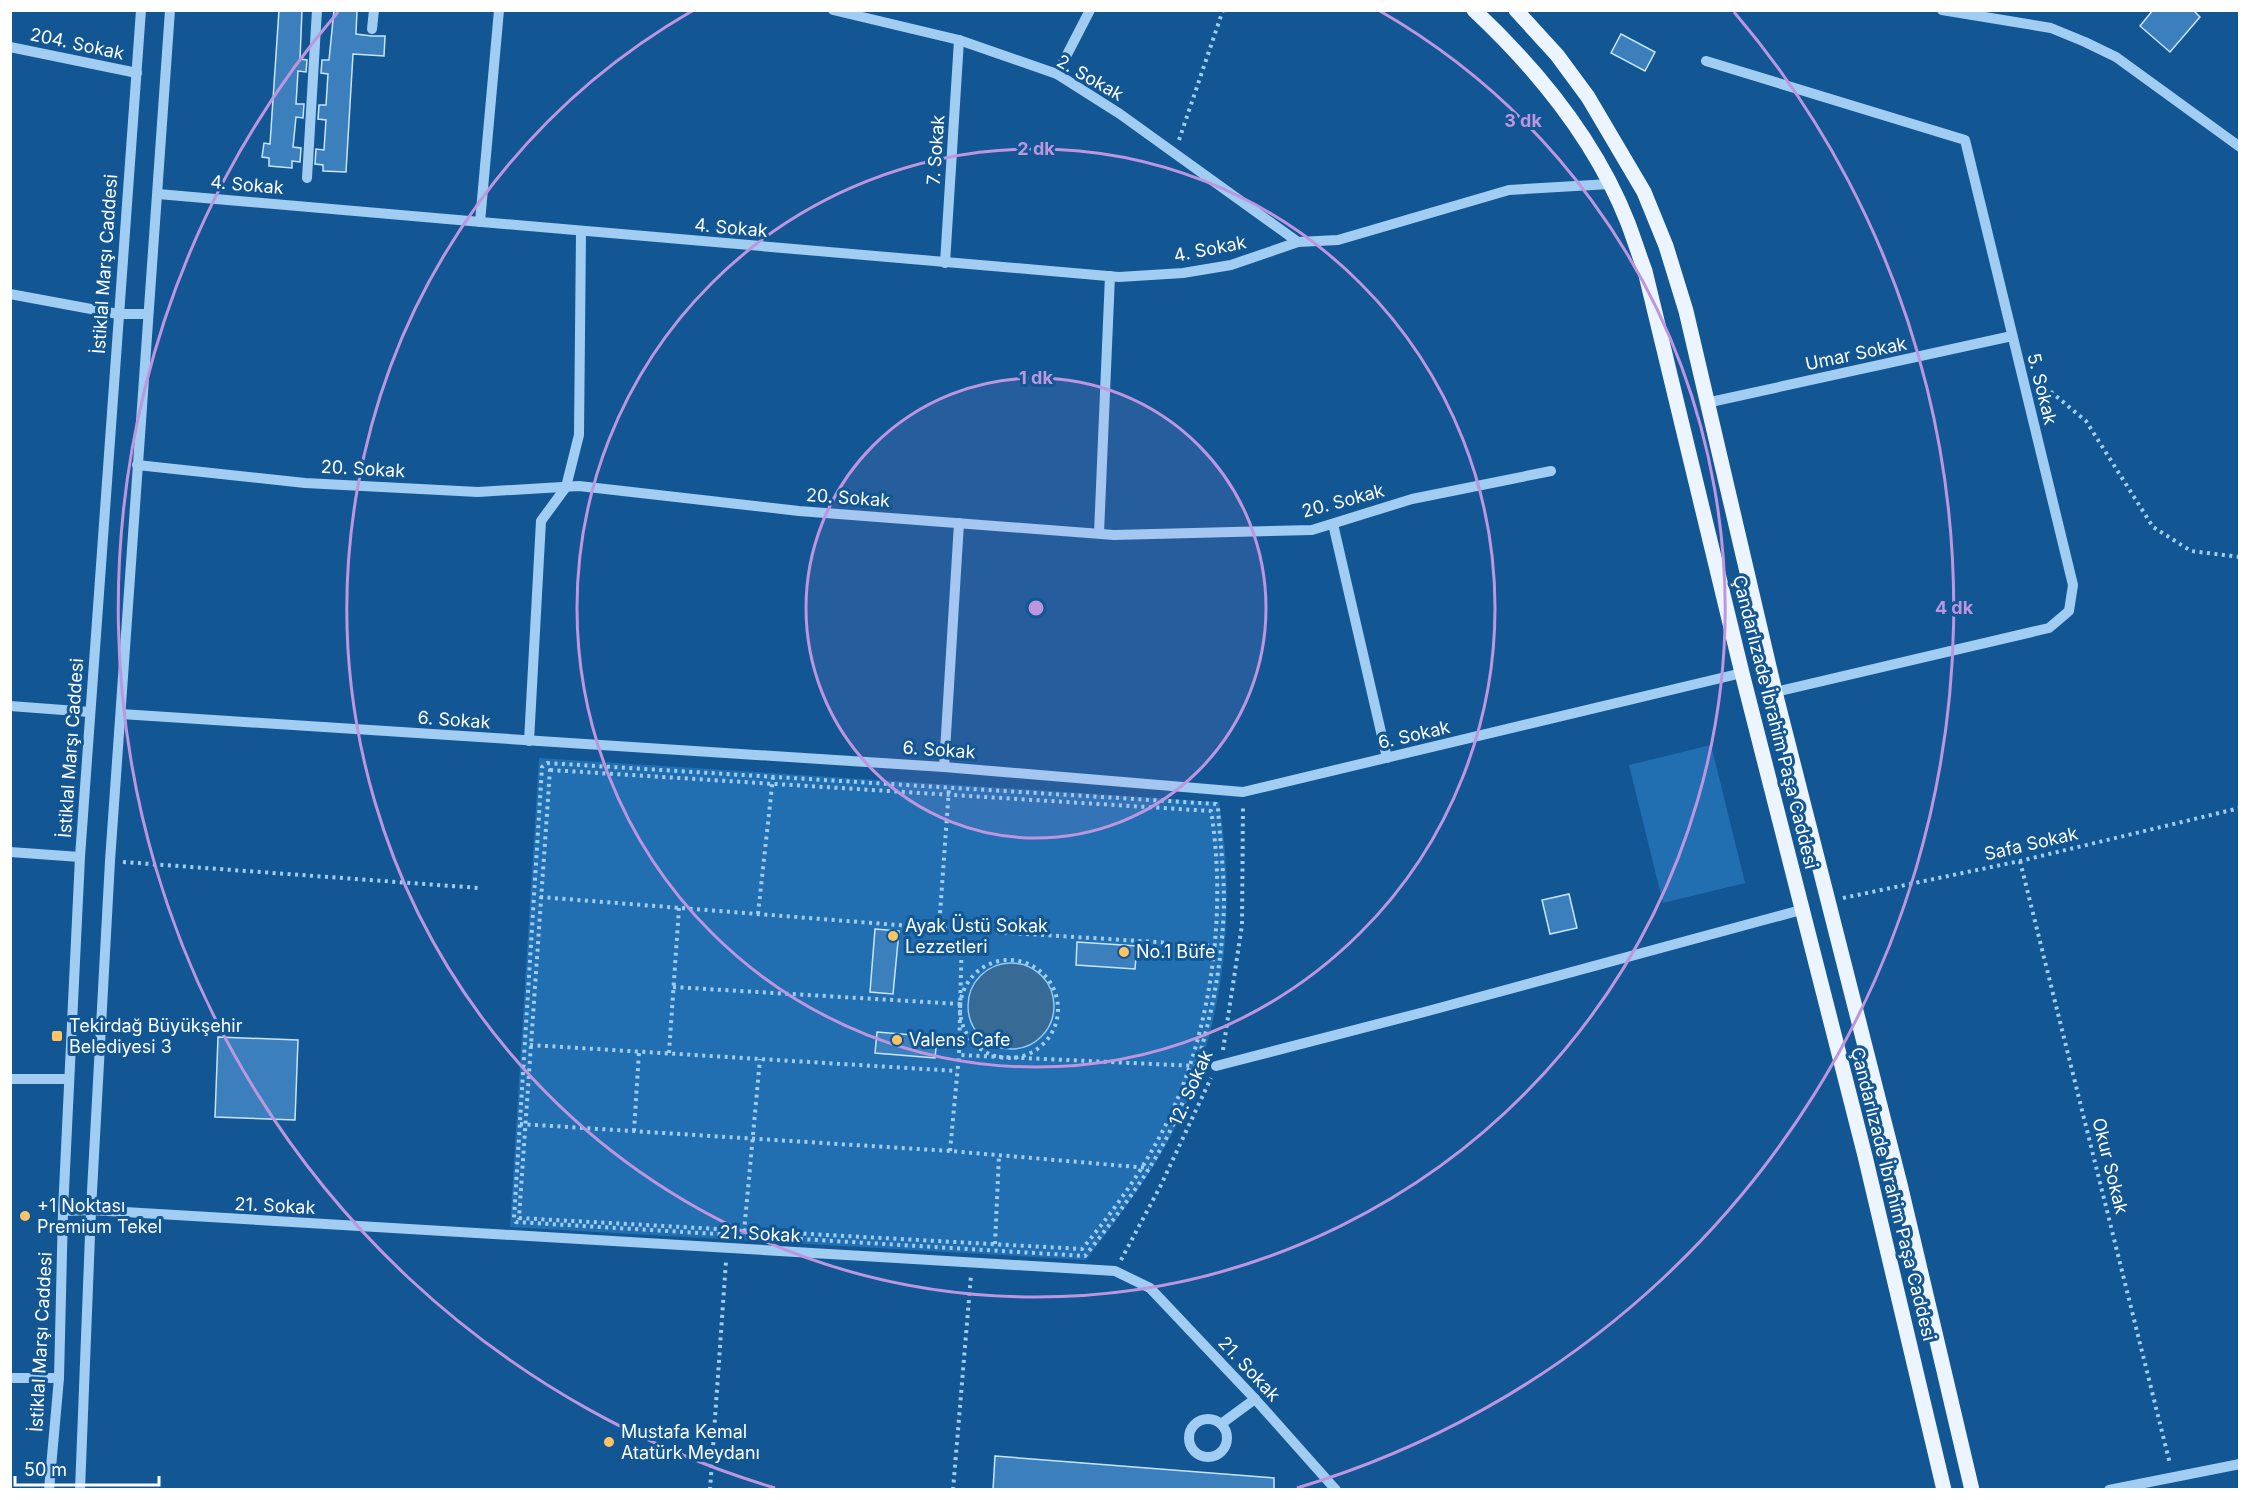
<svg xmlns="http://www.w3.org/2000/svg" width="2250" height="1500" viewBox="0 0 2250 1500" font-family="Inter,sans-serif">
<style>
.green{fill:#216fb1}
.water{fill:#386a96;stroke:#92c9f6;stroke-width:1.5}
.building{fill:#3b80bc;stroke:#c8e5fd;stroke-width:1.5}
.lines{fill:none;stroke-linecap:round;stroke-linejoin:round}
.path{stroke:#a1cdf3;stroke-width:4;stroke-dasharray:3 4.5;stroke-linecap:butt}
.minor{stroke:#a1cdf3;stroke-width:10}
.major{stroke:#ecf5ff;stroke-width:15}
.ring{fill:none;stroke:#bd96df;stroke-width:3}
.poi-dot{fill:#ffc462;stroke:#125694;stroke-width:2}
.labels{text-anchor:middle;stroke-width:6;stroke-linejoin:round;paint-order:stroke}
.street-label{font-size:18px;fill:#fff;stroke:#125694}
.poi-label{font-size:18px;fill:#fff;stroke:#125694;text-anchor:start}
.centre{fill:#bd96df;stroke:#125694;stroke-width:3}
.ring-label{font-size:18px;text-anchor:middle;font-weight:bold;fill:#bd96df;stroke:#125694;stroke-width:6;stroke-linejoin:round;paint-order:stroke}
</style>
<rect width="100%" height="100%" fill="#125694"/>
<g class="green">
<polygon points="1711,745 1745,883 1663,903 1629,765"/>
<path d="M539 758 1219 802C1239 924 1221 1057 1155 1164 1134 1197 1110 1229 1086 1260L510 1227Z"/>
</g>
<circle class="water" cx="1011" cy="1006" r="43"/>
<g class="building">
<polygon points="279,10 302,10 300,59 307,60 306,72 298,71 296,104 304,104 303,118 296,117 293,147 301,148 300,162 292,161 292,168 269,166 269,158 262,157 264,143 270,144"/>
<polygon points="334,10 357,10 356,34 372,36 385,36 384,56 353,54 346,172 323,171 323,165 315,164 316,149 324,150 326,120 318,119 319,105 326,105 328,74 321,73 322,60 329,60"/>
<polygon points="2153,10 2193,10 2200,17 2170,52 2140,26"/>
<polygon points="1621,34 1655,52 1645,71 1611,53"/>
<polygon points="1569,894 1577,928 1550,934 1542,900"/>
<polygon points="875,929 899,931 893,994 870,992"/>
<polygon points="1077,942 1137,946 1135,969 1076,965"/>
<polygon points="877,1032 937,1037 935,1058 875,1053"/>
<polygon points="218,1037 298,1040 295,1120 215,1117"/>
<polygon points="995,1456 1274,1478 1274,1490 993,1490"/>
</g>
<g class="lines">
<g class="path">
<polyline points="1179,140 1223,10"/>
<polyline points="2039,382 2086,421 2153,527 2191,551 2240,557"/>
<path d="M547 763 1216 804 1218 808C1220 840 1224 872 1224 904 1222 976 1206 1049 1177 1116 1155 1167 1119 1213 1085 1256L516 1222 514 1218 542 767Z"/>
<path d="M550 770 1211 811C1227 909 1212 1026 1170 1116 1147 1165 1116 1208 1082 1249L519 1218Z"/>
<polyline points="2020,861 2170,1464"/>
<polyline points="123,862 479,888"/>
<polyline points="540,897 962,930 1221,946"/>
<polyline points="1843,898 2020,861 2240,808"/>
<polyline points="758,914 773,777"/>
<polyline points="939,928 949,788"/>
<polyline points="962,930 959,1055 1196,1066"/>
<circle cx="1009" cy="1009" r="49"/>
<polyline points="673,987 960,1004"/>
<polyline points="530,1045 957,1071"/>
<polyline points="1223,1050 1242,925 1243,804"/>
<polyline points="669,1053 679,908"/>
<polyline points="520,1124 950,1151 1149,1168"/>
<polyline points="634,1131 639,1052"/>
<polyline points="950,1151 959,1055"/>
<polyline points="744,1232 760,1059"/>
<polyline points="995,1244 999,1155"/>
<polyline points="1121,1260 1161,1185 1211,1078"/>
<polyline points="710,1490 726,1261"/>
<polyline points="953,1490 971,1275"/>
</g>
<g class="minor">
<polyline points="833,10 959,40 1057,74 1120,114 1298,242"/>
<polyline points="1942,10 2051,28 2085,42 2116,57 2240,147"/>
<polyline points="372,29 374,10"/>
<polyline points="10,47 137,73"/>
<polyline points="1706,61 1965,140 2073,585 2069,611 2049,628 1775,692"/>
<polyline points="1057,74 1090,10"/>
<polyline points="307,178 317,10"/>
<polyline points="158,194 1119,277 1183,273 1231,265 1298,242 1338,240 1509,190 1610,184"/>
<polyline points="480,222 499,10"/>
<polyline points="945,263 959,40"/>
<polyline points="10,294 118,314 148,314"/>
<polyline points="1706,403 2012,336"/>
<polyline points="137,465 305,483 478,492 579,486 799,511 1114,535 1312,530 1412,499 1551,471"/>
<polyline points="1333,524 1387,758"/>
<polyline points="1099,533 1110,276"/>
<polyline points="10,706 90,712"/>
<polyline points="121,714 944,767 1243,792 1742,673"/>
<polyline points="529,741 541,521 566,487 579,435 581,231"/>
<polyline points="944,767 959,523"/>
<polyline points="10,852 80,857"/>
<polyline points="1216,1066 1428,1011 1801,910"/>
<polyline points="10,1079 69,1079"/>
<polyline points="63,1211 91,1210 1115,1271 1150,1288 1255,1399 1336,1490"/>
<polyline points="10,1378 59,1378"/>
<circle cx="1208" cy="1438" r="19"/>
<polyline points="1221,1424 1255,1399"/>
<polyline points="49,1490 59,1378 63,1211 80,857 141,10"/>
<polyline points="80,1490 91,1210 110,861 170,10"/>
<polyline points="2109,1490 2240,1464"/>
</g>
<g class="major">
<path d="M1474 10C1538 70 1596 141 1628 223 1634 239 1639 255 1645 271L1742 673 1865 1156 1944 1490"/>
<polyline points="1516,10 1557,55 1588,97 1644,192 1666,246 1686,311 1775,692 1900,1184 1972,1490"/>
</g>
</g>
<circle cx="1036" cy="608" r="230" fill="#bd96df" fill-opacity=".12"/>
<g class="ring">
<circle cx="1036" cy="608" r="230"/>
<circle cx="1036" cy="608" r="459"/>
<path d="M1380 11A689 689 0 1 1 692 11"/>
<path d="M775 1488A918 918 0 0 1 338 12M1734 12A918 918 0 0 1 1297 1488"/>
</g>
<g class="poi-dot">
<circle cx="893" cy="936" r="6"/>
<circle cx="1124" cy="952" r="6"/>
<rect x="51" y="1030" width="12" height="12" rx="3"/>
<circle cx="897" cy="1040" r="6"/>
<circle cx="25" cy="1216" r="6"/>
<circle cx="609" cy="1442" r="6"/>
</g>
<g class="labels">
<g class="street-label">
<text transform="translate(77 44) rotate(12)" y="6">204. Sokak</text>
<text transform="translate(1090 78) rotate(30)" y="6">2. Sokak</text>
<text transform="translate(936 150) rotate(-86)" y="6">7. Sokak</text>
<text transform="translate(247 185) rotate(5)" y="6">4. Sokak</text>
<text transform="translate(731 228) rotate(5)" y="6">4. Sokak</text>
<text transform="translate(1210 249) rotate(-11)" y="6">4. Sokak</text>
<text transform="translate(105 264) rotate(-86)" y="6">İstiklal Marşı Caddesi</text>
<text transform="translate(1856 354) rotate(-12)" y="6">Umar Sokak</text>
<text transform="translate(2042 389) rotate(76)" y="6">5. Sokak</text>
<text transform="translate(363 469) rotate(3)" y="6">20. Sokak</text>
<text transform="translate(848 498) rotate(4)" y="6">20. Sokak</text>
<text transform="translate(1343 501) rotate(-15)" y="6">20. Sokak</text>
<text transform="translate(454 720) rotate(4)" y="6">6. Sokak</text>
<text transform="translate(1775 722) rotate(76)" y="6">Çandarlızade İbrahim Paşa Caddesi</text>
<text transform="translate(1414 735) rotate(-13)" y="6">6. Sokak</text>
<text transform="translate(71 748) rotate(-86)" y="6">İstiklal Marşı Caddesi</text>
<text transform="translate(939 750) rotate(4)" y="6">6. Sokak</text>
<text transform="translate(2031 844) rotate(-13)" y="6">Safa Sokak</text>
<text transform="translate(1191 1088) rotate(-66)" y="6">12. Sokak</text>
<text transform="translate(2110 1166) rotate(76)" y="6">Okur Sokak</text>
<text transform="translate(1893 1194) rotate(76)" y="6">Çandarlızade İbrahim Paşa Caddesi</text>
<text transform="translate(275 1206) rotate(3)" y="6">21. Sokak</text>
<text transform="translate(760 1234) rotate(3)" y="6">21. Sokak</text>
<text transform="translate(41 1342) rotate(-87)" y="6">İstiklal Marşı Caddesi</text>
<text transform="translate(1249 1369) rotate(47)" y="6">21. Sokak</text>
</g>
<g class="poi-label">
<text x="905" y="932">Ayak Üstü Sokak<tspan x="905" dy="21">Lezzetleri</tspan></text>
<text x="1136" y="958">No.1 Büfe</text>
<text x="69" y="1032">Tekirdağ Büyükşehir<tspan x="69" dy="21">Belediyesi 3</tspan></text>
<text x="909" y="1046">Valens Cafe</text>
<text x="37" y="1212">+1 Noktası<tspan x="37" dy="21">Premium Tekel</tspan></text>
<text x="621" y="1438">Mustafa Kemal<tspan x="621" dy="21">Atatürk Meydanı</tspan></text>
</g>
</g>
<circle cx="1036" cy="608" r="9" class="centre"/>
<g class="ring-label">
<text x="1523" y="127">3 dk</text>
<text x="1036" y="155">2 dk</text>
<text x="1036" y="384">1 dk</text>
<text x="1954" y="614">4 dk</text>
</g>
<rect width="2250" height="1500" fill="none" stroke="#ffffff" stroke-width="24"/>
<path d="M15 1476v9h144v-9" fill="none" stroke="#ffffff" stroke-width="3"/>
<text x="24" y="1476" font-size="18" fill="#ffffff" stroke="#125694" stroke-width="4.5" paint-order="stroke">50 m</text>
</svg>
